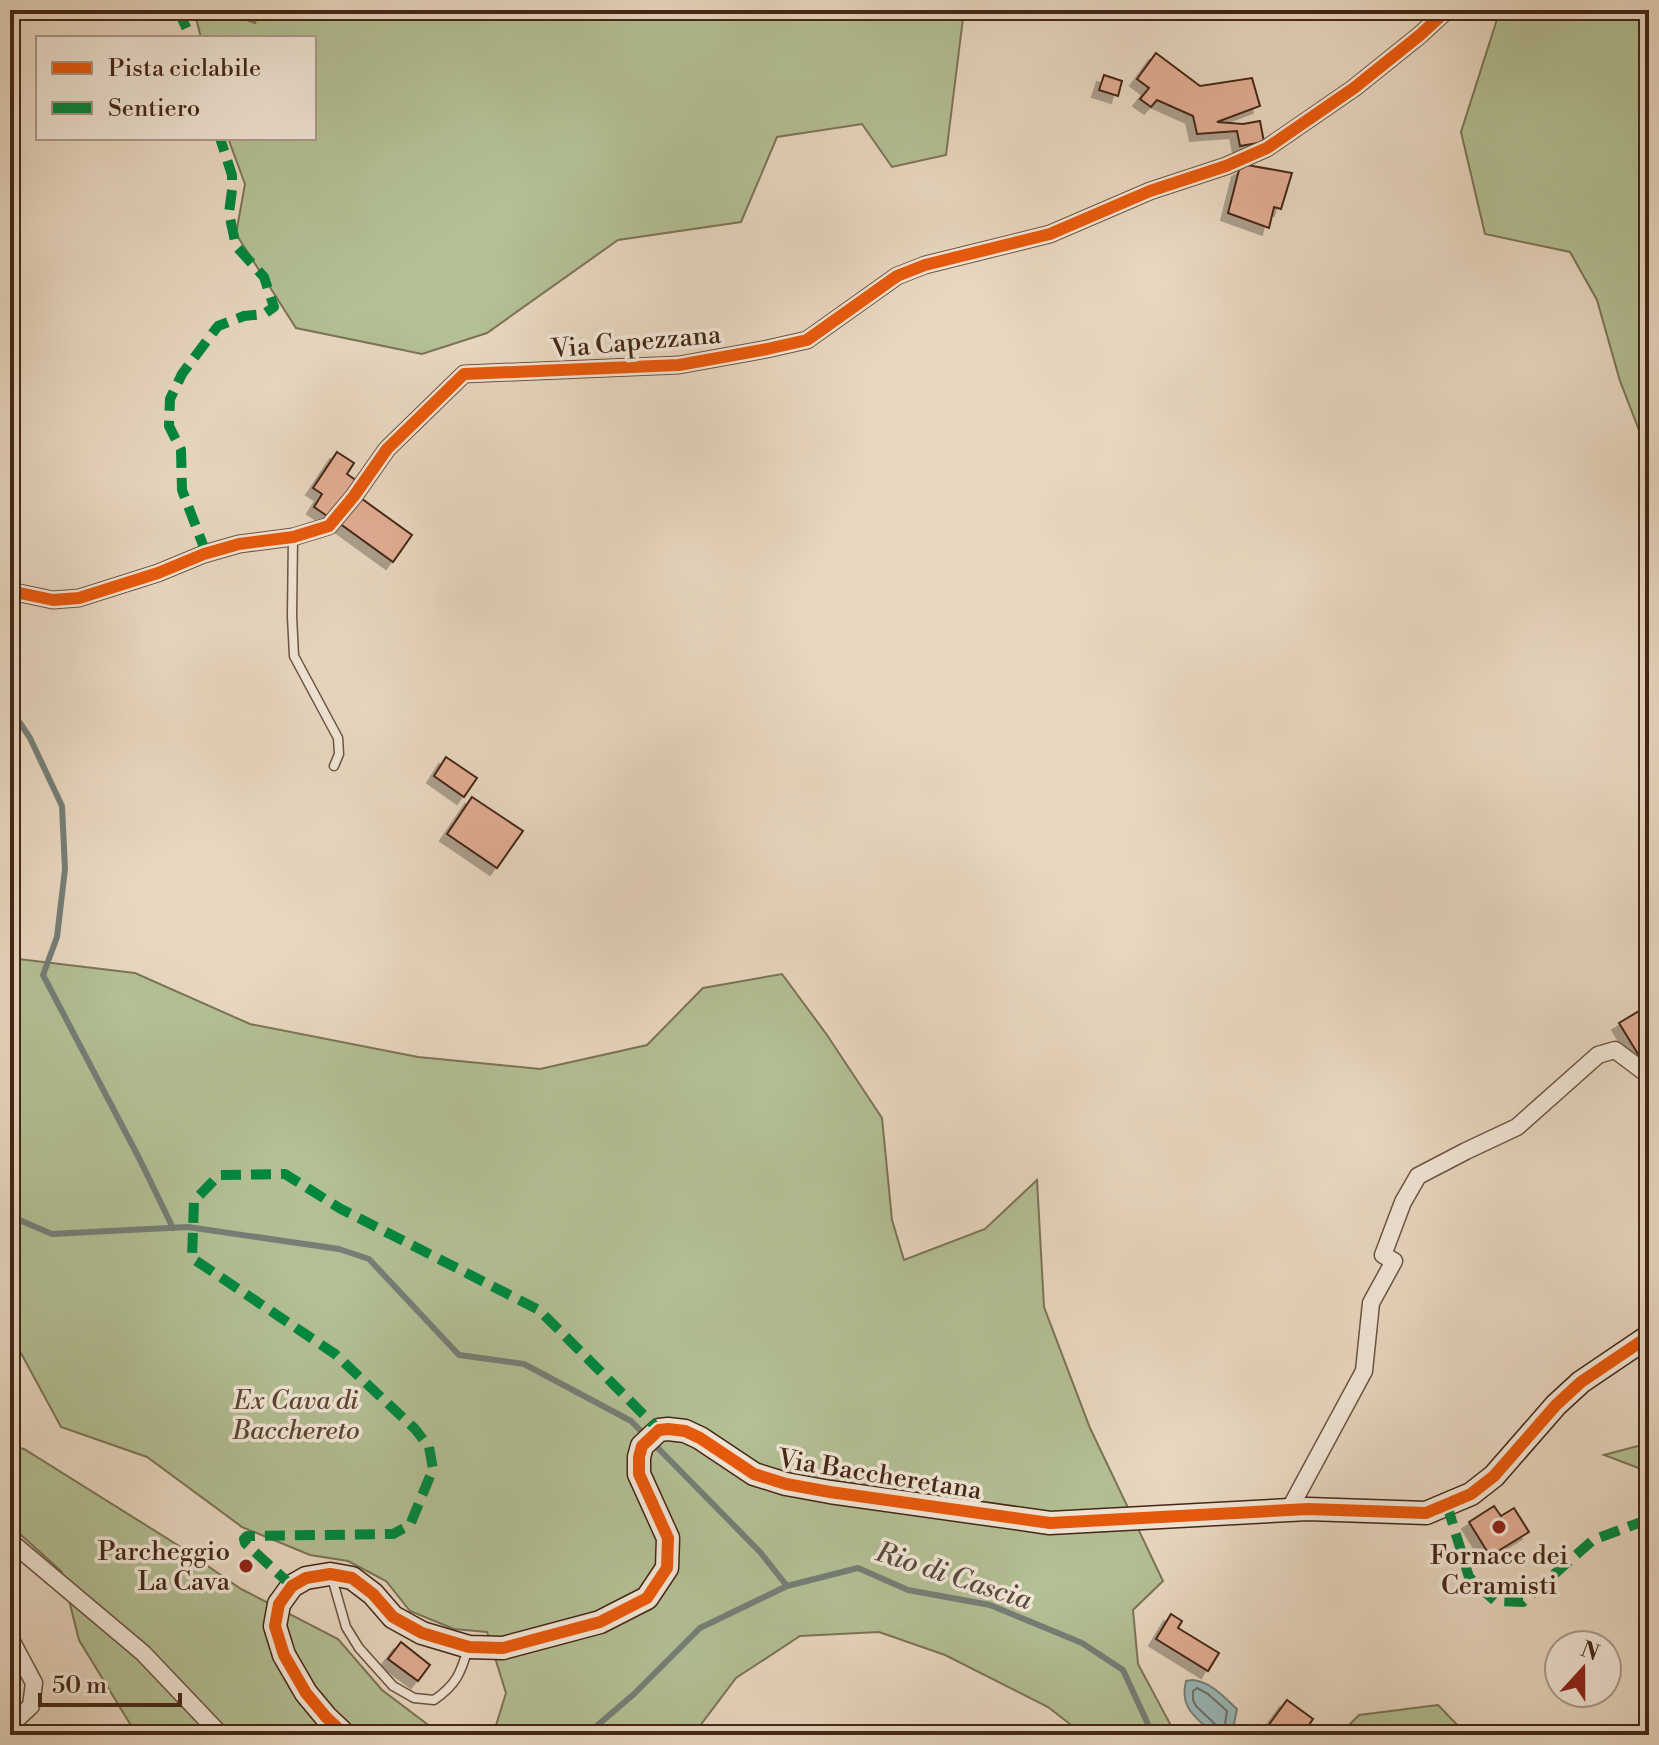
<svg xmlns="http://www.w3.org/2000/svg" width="1659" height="1745" viewBox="0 0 1659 1745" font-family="'Libre Bodoni',serif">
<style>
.green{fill:#b3bf94;stroke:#7c7355;stroke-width:2}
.water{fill:#98b8b8;stroke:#767e77;stroke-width:2}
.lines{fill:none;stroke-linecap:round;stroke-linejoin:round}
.shore{stroke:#6e7067;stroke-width:2}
.stream{stroke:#767e77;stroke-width:6}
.building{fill:#e2ad93;stroke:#442716;stroke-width:2;filter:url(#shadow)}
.lane-casing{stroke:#6d5340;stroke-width:11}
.street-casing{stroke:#6d5340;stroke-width:19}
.secondary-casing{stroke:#442716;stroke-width:25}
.lane{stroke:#f0e5d6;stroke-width:8}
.street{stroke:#f0e5d6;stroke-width:16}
.secondary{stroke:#f0e5d6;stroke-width:22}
.quiet{stroke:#00873e;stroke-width:10;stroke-dasharray:20 10;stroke-linecap:butt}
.cycleway-casing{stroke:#f0e5d6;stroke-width:17}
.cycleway{stroke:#e8590c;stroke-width:12}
.poi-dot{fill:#8f2418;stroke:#f0e5d6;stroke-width:3}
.labels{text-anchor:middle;stroke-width:7;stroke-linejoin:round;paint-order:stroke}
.street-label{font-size:26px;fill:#442716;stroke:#f0e5d6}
.park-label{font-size:26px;font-style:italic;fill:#5a452f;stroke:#f0e5d6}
.poi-label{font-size:26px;fill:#442716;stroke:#f0e5d6;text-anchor:end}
.water-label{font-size:28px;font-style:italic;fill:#594b3e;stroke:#f0e5d6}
</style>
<defs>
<filter id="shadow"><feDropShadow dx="-7" dy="7" stdDeviation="0" flood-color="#0004"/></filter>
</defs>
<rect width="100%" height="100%" fill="#e8d7c0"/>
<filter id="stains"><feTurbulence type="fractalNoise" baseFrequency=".0025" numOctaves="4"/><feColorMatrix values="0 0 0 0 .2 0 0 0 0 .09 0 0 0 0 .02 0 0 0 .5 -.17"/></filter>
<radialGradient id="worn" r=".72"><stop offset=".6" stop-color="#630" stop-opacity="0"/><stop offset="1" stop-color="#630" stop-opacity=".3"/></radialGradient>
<g class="green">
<polygon points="194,10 218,10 255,23 260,10 964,10 946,155 892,167 862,124 777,137 741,222 618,240 487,333 422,354 296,328 236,234 245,184 228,138 314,138 314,38 201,38"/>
<polygon points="1500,10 1649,10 1649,456 1620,381 1597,300 1570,252 1485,234 1461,132"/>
<polygon points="10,958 135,973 250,1024 418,1057 540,1069 647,1045 703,988 782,974 827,1035 882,1118 892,1220 904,1260 985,1229 1037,1180 1044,1307 1090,1428 1163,1581 1133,1610 1138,1664 1176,1735 1084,1735 1048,1707 945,1655 879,1632 800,1636 736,1678 693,1735 493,1735 506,1693 487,1632 454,1629 410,1611 386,1581 348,1561 310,1555 242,1527 147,1457 61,1427 22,1355 10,1337"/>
<polygon points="1649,1443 1649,1472 1604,1455"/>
<polygon points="10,1446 24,1449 176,1544 241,1589 338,1639 382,1690 439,1733 447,1735 140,1735 135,1732 79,1640 62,1572 10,1525"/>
<polygon points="1438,1705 1467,1735 1339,1735 1359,1715"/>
<polygon points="923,1726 925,1735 832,1735 873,1728"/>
</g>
<path class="water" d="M1193 1680C1211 1682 1224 1697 1237 1709L1233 1729 1225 1735H1215C1197 1718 1179 1709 1186 1681Z"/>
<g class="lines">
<polygon class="shore" points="1197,1688 1208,1694 1227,1711 1225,1724 1222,1727 1218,1727 1196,1706 1193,1700 1193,1691"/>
<g class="stream">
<polyline points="10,708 30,738 62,806 65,869 57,937 43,975 139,1158 173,1228"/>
<polyline points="10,1216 52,1234 188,1227 339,1249 369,1259 459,1355 524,1364 631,1421 645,1435"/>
<polyline points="653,1443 760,1552 787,1586"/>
<polyline points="586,1735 634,1694 700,1628 787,1586 858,1568 908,1590 990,1605 1082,1643 1123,1670 1153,1735"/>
</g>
</g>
<g class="building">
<polygon points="1156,53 1200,86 1252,78 1260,106 1217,122 1243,124 1260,121 1264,142 1240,146 1237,131 1197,134 1193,116 1157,100 1151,107 1140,99 1149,88 1137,79"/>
<polygon points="1104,75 1122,81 1118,96 1099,90"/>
<polygon points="1247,165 1292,173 1281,209 1274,207 1269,228 1228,213 1239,170"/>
<polygon points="337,452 354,463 347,474 360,483 330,518 314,507 322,494 313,488"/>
<polygon points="358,496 412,535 393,562 339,523"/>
<polygon points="446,757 477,778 464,797 434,776"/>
<polygon points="472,797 523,831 497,868 447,834"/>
<polygon points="1649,1005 1649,1072 1619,1023"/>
<polygon points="1494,1506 1501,1516 1514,1508 1529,1532 1490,1556 1469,1522"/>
<polygon points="1171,1614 1182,1621 1178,1628 1219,1653 1208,1671 1156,1639"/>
<polygon points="401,1642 430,1665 418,1681 388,1659"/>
<polygon points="1287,1700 1313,1719 1302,1735 1251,1735 1258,1725 1265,1730"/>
</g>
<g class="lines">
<defs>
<g id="lane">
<polyline points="293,537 292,616 294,656 338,738 339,754 334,766"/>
<path d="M332 1578 346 1627 359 1648 393 1686 414 1698 434 1700C456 1685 461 1673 468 1648"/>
</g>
<g id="street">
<polyline points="10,591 53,600 79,598 158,573 204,554 239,544 293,537 329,526 354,496 387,449 464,374 679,365 767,349 807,340 897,276 925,265 1050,234 1150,191 1226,166 1267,148 1354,88 1420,35 1447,10"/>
<polyline points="1289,1510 1364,1371 1371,1303 1394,1261 1383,1255 1403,1202 1418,1176 1466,1151 1517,1127 1598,1055 1615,1050 1643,1071 1649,1073"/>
<polyline points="10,1541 143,1653 221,1735"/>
<polyline points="10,1638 34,1683 31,1706 17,1719 10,1721"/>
</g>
<polyline id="secondary" points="345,1735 326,1717 306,1693 284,1655 275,1626 279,1604 292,1586 306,1578 330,1574 352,1578 373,1594 393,1617 422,1633 469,1647 503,1648 600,1622 647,1598 667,1568 668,1538 639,1474 639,1457 642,1446 659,1430 668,1429 685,1431 700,1438 754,1474 786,1484 830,1492 1050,1523 1308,1509 1426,1513 1471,1494 1494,1476 1556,1405 1581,1382 1649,1336"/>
</defs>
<use href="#lane" class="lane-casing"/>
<use href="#street" class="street-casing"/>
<use href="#secondary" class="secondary-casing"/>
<use href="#lane" class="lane"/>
<use href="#street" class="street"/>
<use href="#secondary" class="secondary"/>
<g class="quiet">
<polyline points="178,10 191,38"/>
<polyline points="204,554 203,545 182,490 181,450 169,426 170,399 182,374 218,326 244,316 264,314 274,307 264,277 236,246 229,213 232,190 232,175 220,138"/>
<polyline points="1447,1505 1469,1577 1495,1601 1523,1602 1593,1540 1644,1521 1649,1523"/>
<polyline points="292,1586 245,1543 244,1539 247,1536 393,1534 410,1525 433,1469 429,1447 415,1429 335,1354 192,1258 194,1201 219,1175 285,1174 341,1209 539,1310 659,1430"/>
</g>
<defs>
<g id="cycleway">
<polyline points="10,591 53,600 79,598 158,573 204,554 239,544 293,537 329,526 354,496 387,449 464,374 679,365 767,349 807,340 897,276 925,265 1050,234 1150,191 1226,166 1267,148 1354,88 1420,35 1447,10"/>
<polyline points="345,1735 326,1717 306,1693 284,1655 275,1626 279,1604 292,1586 306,1578 330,1574 352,1578 373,1594 393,1617 422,1633 469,1647 503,1648 600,1622 647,1598 667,1568 668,1538 639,1474 639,1457 642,1446 659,1430 668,1429 685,1431 700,1438 754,1474 786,1484 830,1492 1050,1523 1308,1509 1426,1513 1471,1494 1494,1476 1556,1405 1581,1382 1649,1336"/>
</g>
</defs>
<use href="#cycleway" class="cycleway-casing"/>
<use href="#cycleway" class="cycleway"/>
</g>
<g class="poi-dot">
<circle cx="1499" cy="1527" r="8"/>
<circle cx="246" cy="1566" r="8"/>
</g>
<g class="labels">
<g class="street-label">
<text transform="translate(636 341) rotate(-5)" y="9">Via Capezzana</text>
<text transform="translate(880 1474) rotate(9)" y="9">Via Baccheretana</text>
</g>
<g class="park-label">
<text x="296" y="1409">Ex Cava di<tspan x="296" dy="30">Bacchereto</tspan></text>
</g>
<g class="poi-label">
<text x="230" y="1560">Parcheggio<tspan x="230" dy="30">La Cava</tspan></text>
<text x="1499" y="1564" text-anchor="middle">Fornace dei<tspan x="1499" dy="30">Ceramisti</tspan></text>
</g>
<g class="water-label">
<text transform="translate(954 1575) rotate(18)" y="10">Rio di Cascia</text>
</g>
</g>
<rect width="1659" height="1745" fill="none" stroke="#e8d7c0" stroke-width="40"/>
<rect x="12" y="12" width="1635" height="1721" fill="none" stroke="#442716" stroke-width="4"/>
<rect x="20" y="20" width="1619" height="1705" fill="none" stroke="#442716" stroke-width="2"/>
<rect x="36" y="36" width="280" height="104" fill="#f0e5d6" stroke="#ab9989" stroke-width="2"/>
<rect x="52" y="62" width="40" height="12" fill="#e8590c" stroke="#ab9989" stroke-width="2"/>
<text x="108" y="76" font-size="24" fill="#442716">Pista ciclabile</text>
<rect x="52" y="102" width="40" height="12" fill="#00873e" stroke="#ab9989" stroke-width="2"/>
<text x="108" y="116" font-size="24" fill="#442716">Sentiero</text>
<g transform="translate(1583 1669) rotate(21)"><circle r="38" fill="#f0e5d6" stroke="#ab9989" stroke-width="2"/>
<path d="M0-6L14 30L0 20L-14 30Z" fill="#8f2418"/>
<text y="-12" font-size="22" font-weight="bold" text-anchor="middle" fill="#442716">N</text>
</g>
<path d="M40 1693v12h140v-12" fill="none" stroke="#442716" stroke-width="4"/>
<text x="52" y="1693" font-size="24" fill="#442716" stroke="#f0e5d6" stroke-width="6" paint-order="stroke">50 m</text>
<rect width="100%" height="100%" filter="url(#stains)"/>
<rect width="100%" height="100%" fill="url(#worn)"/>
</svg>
